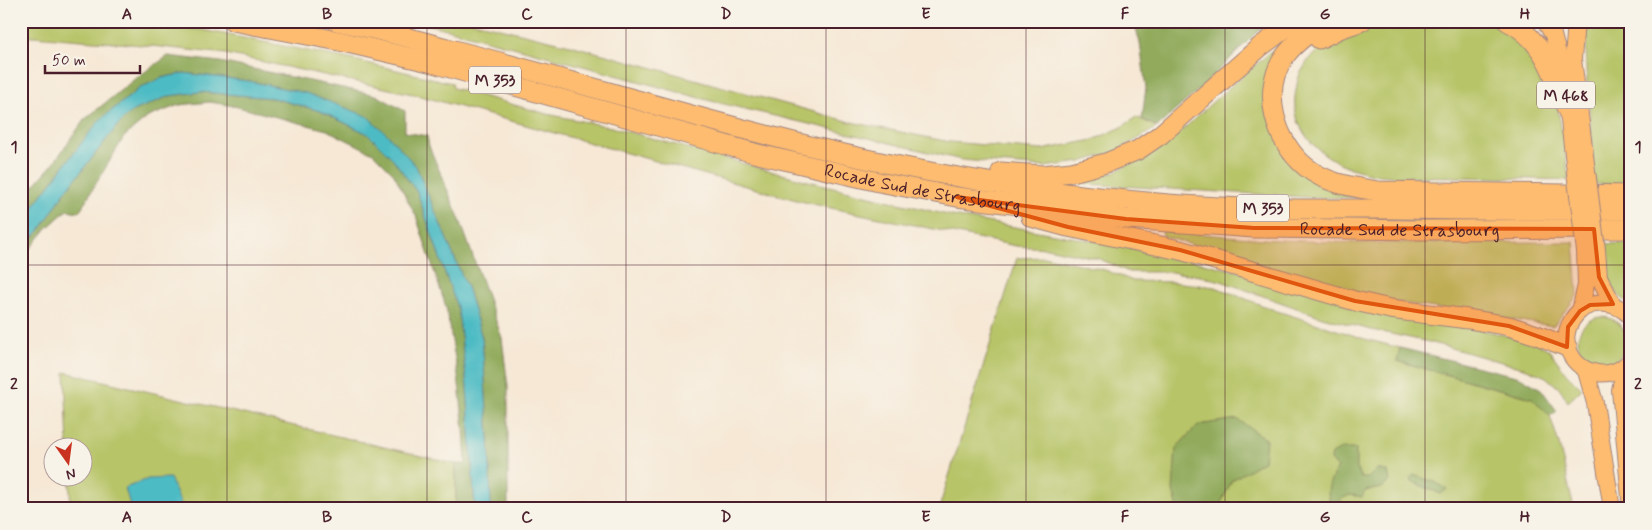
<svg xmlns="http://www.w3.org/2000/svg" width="1652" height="530" viewBox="0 0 1652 530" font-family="Mynerve,sans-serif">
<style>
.green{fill:#b7c467;stroke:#807249}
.forest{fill:#91aa5c;stroke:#6e6444}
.water{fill:#4dbbc4;stroke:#4c6d78}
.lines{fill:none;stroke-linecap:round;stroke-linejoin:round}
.major-casing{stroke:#a08480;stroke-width:18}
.highway-casing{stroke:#a08480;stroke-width:21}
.major{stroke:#febc70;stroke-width:16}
.highway{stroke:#febc70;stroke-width:19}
.major-bridge-casing{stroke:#a08480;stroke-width:18;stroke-linecap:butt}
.major-bridge{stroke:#febc70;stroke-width:16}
.marked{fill:#e0560e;fill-opacity:0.2;stroke:#e0560e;stroke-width:4;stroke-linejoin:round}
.grid{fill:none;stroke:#4a1f2b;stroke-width:1;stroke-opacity:0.55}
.labels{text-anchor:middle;stroke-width:5;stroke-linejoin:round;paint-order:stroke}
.shield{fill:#f7f3e8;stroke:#7e5f64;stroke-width:1}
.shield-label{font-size:16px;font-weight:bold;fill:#4a1f2b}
.street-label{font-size:18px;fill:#4a1f2b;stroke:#f7f3e8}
.neatline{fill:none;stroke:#4a1f2b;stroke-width:2}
.grid-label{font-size:16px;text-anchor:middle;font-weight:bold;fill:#4a1f2b}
</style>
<rect width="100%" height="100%" fill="#f7f3e8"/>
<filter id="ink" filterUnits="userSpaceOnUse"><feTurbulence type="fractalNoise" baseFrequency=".02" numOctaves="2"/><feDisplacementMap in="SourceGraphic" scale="10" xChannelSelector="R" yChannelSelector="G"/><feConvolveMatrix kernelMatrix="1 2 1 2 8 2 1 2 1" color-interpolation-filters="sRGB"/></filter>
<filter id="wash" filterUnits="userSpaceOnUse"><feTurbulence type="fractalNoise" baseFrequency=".0096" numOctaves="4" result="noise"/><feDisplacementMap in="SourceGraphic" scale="20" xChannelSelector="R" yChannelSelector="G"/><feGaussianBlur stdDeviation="1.12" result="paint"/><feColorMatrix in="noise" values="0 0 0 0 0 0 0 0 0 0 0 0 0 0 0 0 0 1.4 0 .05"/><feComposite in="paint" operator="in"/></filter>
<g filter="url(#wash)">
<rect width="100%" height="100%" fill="#f6e8d5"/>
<g class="green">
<polygon points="21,21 139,21 203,30 354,60 452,83 453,88 547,114 611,127 804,180 952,216 1105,243 1182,258 1537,343 1549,350 1566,373 1582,389 1568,402 1561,390 1546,377 1527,369 1429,342 1367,329 1322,317 1221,281 1196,275 1170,272 1129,272 1100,259 1047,248 1016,246 831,208 800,201 417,95 226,54 142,45 21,35"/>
<polygon points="410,21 470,21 570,45 851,122 950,142 1041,150 1093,140 1122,127 1136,117 1157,127 1143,136 1114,152 1081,162 1044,167 962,160 711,101 447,29"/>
<path d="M1403 21H1486L1505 28 1529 44 1554 90 1563 136 1569 180C1532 179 1496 178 1459 177 1433 176 1405 178 1379 175 1345 170 1303 150 1296 113 1293 101 1296 90 1298 79 1300 72 1304 68 1307 62 1329 32 1369 28 1403 21Z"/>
<polygon points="1589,21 1631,21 1631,185 1595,184 1586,70 1587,24"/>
<polygon points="1285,40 1288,43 1268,117 1337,192 1355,197 1322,198 1086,184 1088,178 1112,173 1149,154 1175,137 1217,98"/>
<polygon points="1162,231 1276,240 1360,243 1574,242 1578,295 1553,326 1389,301 1317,283 1163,236"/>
<path d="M1631 243V304C1606 291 1607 268 1603 244Z"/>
<polygon points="1048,257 1105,270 1133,281 1173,282 1215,287 1277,311 1365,339 1400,348 1398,361 1532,398 1550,416 1559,444 1574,509 937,509 940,505 1017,258"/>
<circle cx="1602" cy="341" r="24"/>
<polygon points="65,372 456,464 456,509 71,509 69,478 82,478 82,448 68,447"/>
</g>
<g class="forest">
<polygon points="1134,21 1268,21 1202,87 1157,127 1142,119 1146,88 1140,43"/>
<polygon points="168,56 220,62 376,95 405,111 405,132 427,136 429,146 460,220 502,338 508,387 508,509 491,509 489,439 482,338 468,290 416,166 306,93 249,81 184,73 161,78 140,88 101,119 83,141 21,223 21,200 53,164 84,120 136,78"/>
<polygon points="201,92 273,98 320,111 368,134 393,159 417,192 458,310 467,386 475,509 456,509 456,464 466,464 464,430 458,375 446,307 416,216 394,174 373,153 327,130 234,106 210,102 179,105 148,117 124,137 79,212 67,210 47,228 21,260 21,252 42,227 65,192 117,126 131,112 169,96"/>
<polygon points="1400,348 1520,377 1541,389 1557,411 1550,416 1532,398 1397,361"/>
<polygon points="1237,419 1266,439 1264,461 1232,480 1218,509 1178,509 1173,491 1176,448 1198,425"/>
<path d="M1341 449H1356V467L1361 478H1368L1377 469 1388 472 1390 481 1382 488 1365 491 1362 497 1350 495 1341 499 1340 509H1334C1324 493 1328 483 1338 468L1331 460 1332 454Z"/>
<polygon points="1413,475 1435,482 1447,489 1441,494 1412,482 1411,479"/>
</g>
<g class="water">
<polygon points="1164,21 1246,21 1246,26 1168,27"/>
<polygon points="184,73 249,81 306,93 367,116 388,135 416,166 468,290 482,338 489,439 491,509 475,509 467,386 458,310 417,192 393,159 368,134 320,111 273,98 201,92 169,96 131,112 117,126 65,192 42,227 21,252 21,223 83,141 101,119 140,88 161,78"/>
<polygon points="170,478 181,504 188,509 131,509 125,488 148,479"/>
</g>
</g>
<g filter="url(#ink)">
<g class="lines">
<defs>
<g id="major">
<polyline points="1545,21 1553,35 1564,76 1575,172"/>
<polyline points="1576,21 1573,59 1587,171"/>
<polyline points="1597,250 1599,277 1613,304"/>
<polyline points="1580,311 1586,285 1585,251"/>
<path d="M1631 317C1615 299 1585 298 1572 320 1558 342 1572 369 1597 373 1610 375 1623 370 1631 359"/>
<polyline points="1625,366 1620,390 1631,509"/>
<polyline points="1586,371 1595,403 1612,509"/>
</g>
<g id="highway">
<path id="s1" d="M233 21 339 41 429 62 754 153 879 182 957 197 1126 219 1254 228 1425 230 1631 229"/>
<path d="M336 21C377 29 418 40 458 51 606 89 751 136 900 166 988 184 1078 196 1168 204 1243 210 1318 209 1393 209 1472 210 1551 211 1631 210"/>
<path d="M1330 21C1312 30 1297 40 1285 56 1260 90 1275 142 1306 167 1327 184 1353 187 1378 191L1631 195"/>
<path d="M1507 21C1544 38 1555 78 1568 112"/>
<polyline points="1319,39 1339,29 1362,21"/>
<polyline points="1001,172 1042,175 1072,172 1106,163 1138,150 1160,135 1260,47 1295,21"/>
<polyline points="1031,217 1068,227 1180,250 1355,301 1390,309 1468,319 1509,326 1537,335 1567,347"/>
</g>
</defs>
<use href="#major" class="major-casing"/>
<use href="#highway" class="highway-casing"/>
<use href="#major" class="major"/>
<use href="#highway" class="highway"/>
<defs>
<g id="major-bridge">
<polyline points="1587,171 1597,250"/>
<polyline points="1575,172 1585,251"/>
</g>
</defs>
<use href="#major-bridge" class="major-bridge-casing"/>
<use href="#major-bridge" class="major-bridge"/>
</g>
</g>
<path class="marked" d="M957 197 1126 219 1254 228 1594 229 1599 277 1613 304 1590 305 1580 311 1568 327 1567 347 1509 326 1355 301 1180 250 1068 227Z"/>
<path class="grid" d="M227 21V509M427 21V509M626 21V509M826 21V509M1026 21V509M1225 21V509M1425 21V509M21 265H1631"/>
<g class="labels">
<g class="shield">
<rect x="469" y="66.5" width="52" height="27" rx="4"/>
<rect x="1537" y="81.5" width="58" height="27" rx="4"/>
<rect x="1237" y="194.5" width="52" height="27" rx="4"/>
</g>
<g class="shield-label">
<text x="495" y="86">M 353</text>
<text x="1566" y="101">M 468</text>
<text x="1263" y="214">M 353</text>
</g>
<g class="street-label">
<text dy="6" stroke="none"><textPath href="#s1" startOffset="710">Rocade Sud de Strasbourg</textPath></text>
<text dy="6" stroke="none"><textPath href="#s1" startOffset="1190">Rocade Sud de Strasbourg</textPath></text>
</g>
</g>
<rect width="1652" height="530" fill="none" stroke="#f7f3e8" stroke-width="55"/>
<g transform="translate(68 462) rotate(166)"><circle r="24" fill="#f7f3e8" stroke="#b29e9c"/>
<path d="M0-4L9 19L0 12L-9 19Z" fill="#c8321e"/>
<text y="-8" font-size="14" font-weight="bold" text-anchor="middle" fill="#4a1f2b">N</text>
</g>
<path d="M45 65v8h95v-8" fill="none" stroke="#4a1f2b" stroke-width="2.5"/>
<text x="52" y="65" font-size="15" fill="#4a1f2b" stroke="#f7f3e8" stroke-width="4" paint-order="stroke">50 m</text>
<rect x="28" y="28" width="1596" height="474" class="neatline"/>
<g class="grid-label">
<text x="127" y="19">A</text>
<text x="327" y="19">B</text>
<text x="527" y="19">C</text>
<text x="726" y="19">D</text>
<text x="926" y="19">E</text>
<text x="1125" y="19">F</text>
<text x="1325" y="19">G</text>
<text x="1525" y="19">H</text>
<text x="14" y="152">1</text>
<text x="1638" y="152">1</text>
<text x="14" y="389">2</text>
<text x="1638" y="389">2</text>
<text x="127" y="522">A</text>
<text x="327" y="522">B</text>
<text x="527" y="522">C</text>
<text x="726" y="522">D</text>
<text x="926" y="522">E</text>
<text x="1125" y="522">F</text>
<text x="1325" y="522">G</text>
<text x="1525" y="522">H</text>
</g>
</svg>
